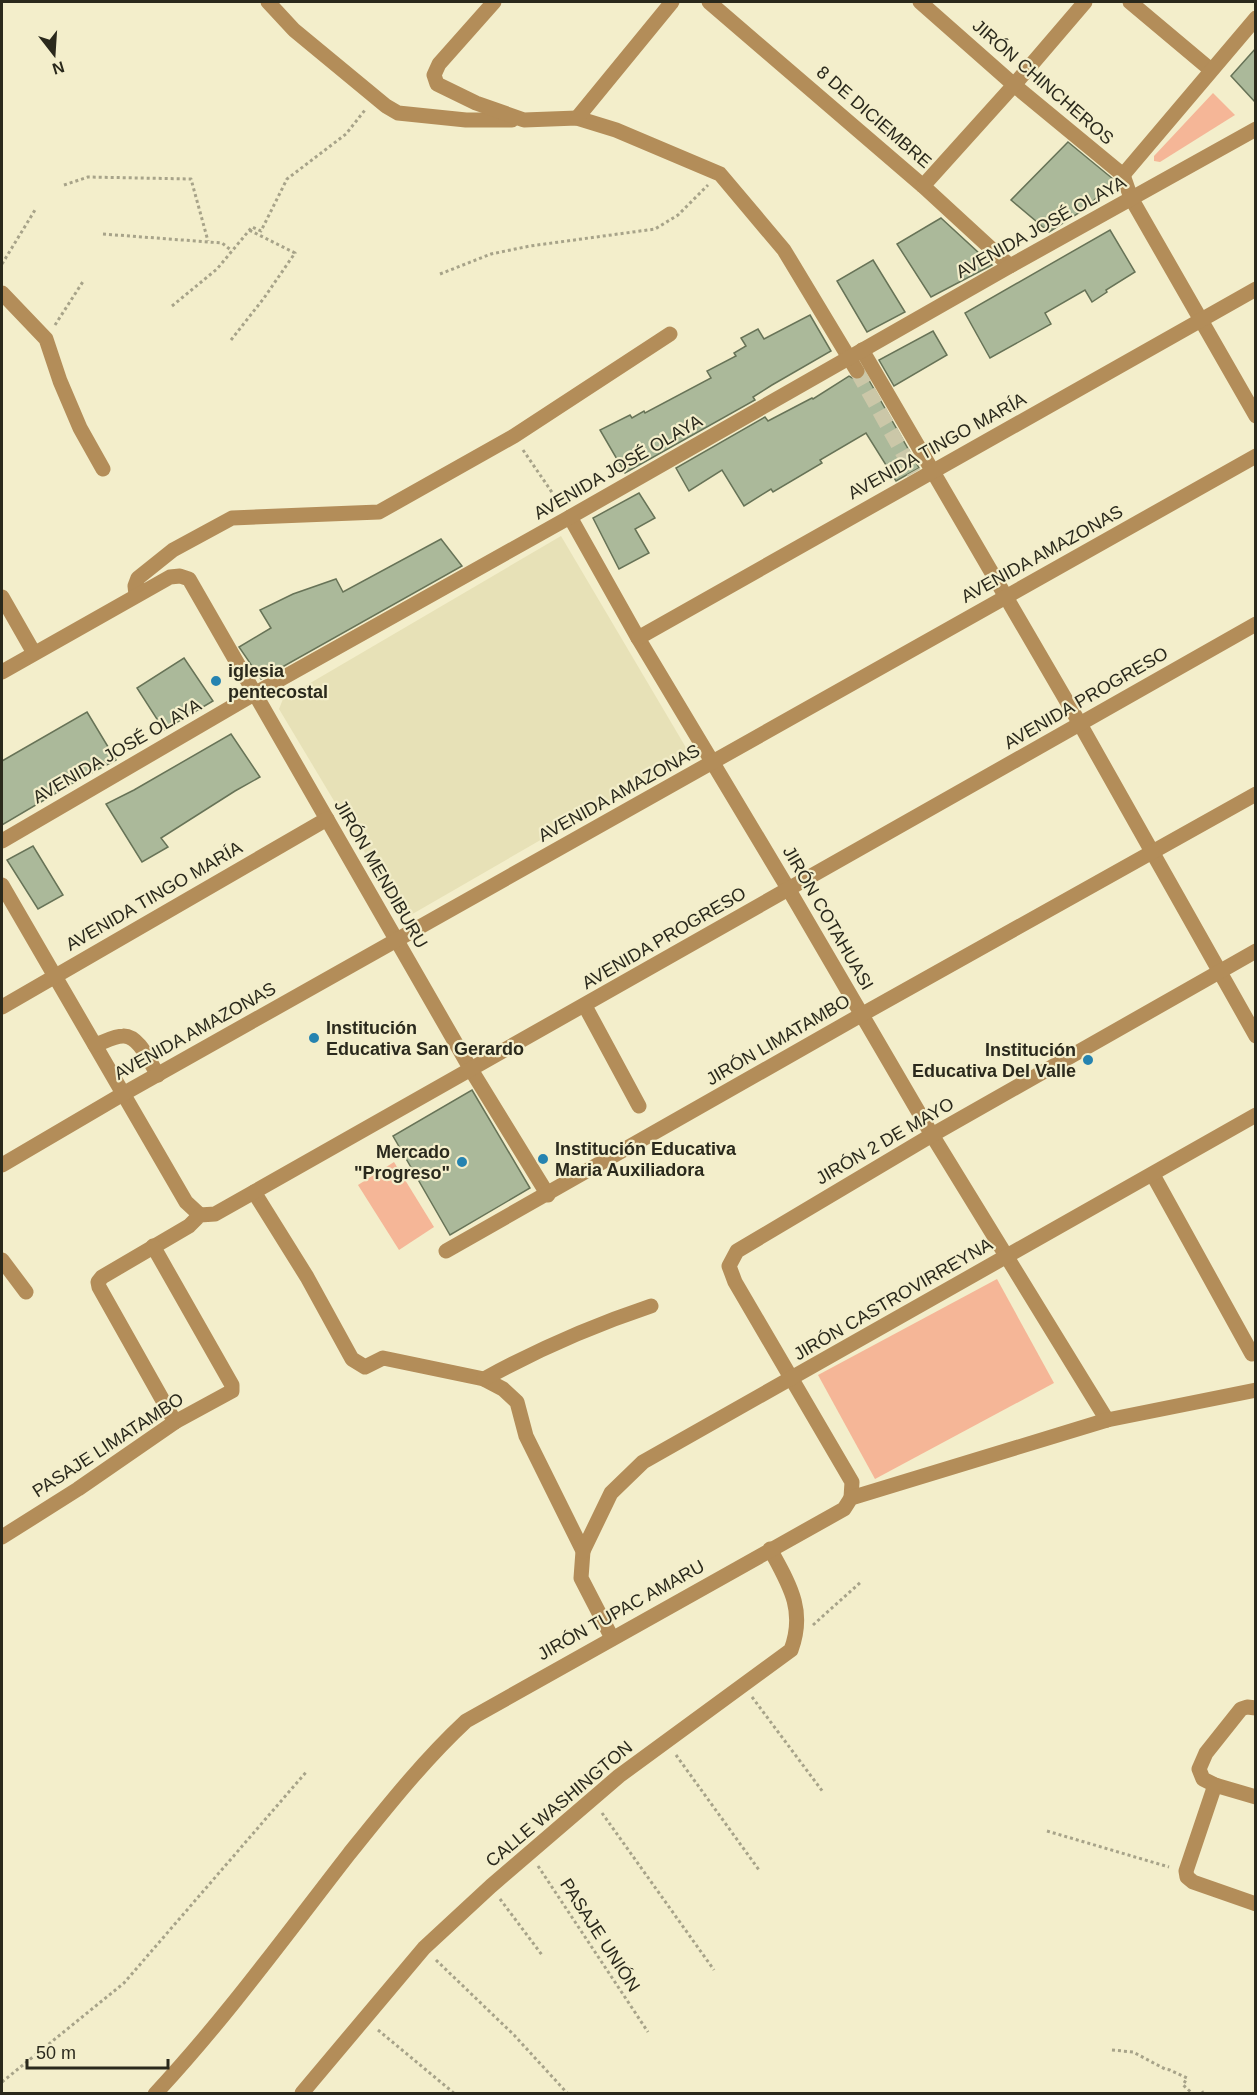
<svg xmlns="http://www.w3.org/2000/svg" width="1257" height="2095" viewBox="0 0 1257 2095" font-family="Arial,sans-serif">
<style>
.built{fill:#e7e1b7}
.green{fill:#f5b697}
.building{fill:#abb99a;stroke:#677357;stroke-width:1.5}
.lines{fill:none;stroke-linecap:round;stroke-linejoin:round}
.minor-tunnel{stroke:#cbc7a8;stroke-width:15;stroke-dasharray:15 8;stroke-linecap:butt}
.path{stroke:#a7a389;stroke-width:3;stroke-dasharray:3 3;stroke-linecap:butt}
.minor{stroke:#b38d59;stroke-width:15}
.poi-dot{fill:#2583b0;stroke:#f3eecb;stroke-width:2}
.labels{text-anchor:middle;stroke-width:4.5;stroke-linejoin:round;paint-order:stroke}
.street-label{font-size:18px;fill:#2a291c;stroke:#f3eecb}
.poi-label{font-size:18px;font-weight:bold;fill:#2a291c;stroke:#f3eecb;text-anchor:start}
</style>
<rect width="100%" height="100%" fill="#f3eecb"/>
<polygon class="built" points="561,536 688,751 686,756 409,916 400,911 279,709 283,699"/>
<g class="green">
<polygon points="1213,93 1235,115 1160,162 1154,161 1154,156"/>
<polygon points="394,1162 434,1227 399,1250 358,1185"/>
<polygon points="997,1279 1054,1383 875,1479 818,1375"/>
</g>
<g class="building">
<polygon points="1256,48 1256,103 1231,76"/>
<polygon points="1068,142 1113,179 1088,207 1049,232 1011,200"/>
<polygon points="941,218 992,265 931,297 897,244"/>
<polygon points="1110,230 1135,272 1106,290 1107,292 1092,302 1085,290 1045,313 1051,324 990,358 965,313"/>
<polygon points="873,260 905,312 867,332 837,281"/>
<polygon points="810,315 831,351 772,385 753,397 755,400 625,473 600,430 630,415 632,418 644,411 645,413 711,378 707,371 736,356 734,353 746,346 741,338 758,329 764,339"/>
<polygon points="933,331 947,355 894,386 879,360"/>
<polygon points="866,375 919,468 896,481 866,433 820,460 822,463 773,492 771,489 744,506 722,470 689,491 676,468 765,417 768,421 812,398 813,399 849,376 858,381"/>
<polygon points="639,493 655,518 635,529 649,553 619,569 593,518"/>
<polygon points="441,539 462,566 261,679 239,647 271,628 260,610 293,594 336,579 343,592"/>
<polygon points="184,658 213,701 164,730 137,688"/>
<polygon points="87,712 116,760 78,780 2,825 2,761"/>
<polygon points="231,734 260,777 235,791 161,838 168,847 142,862 106,804 134,790"/>
<polygon points="33,846 63,895 38,909 7,860"/>
<polygon points="472,1090 530,1188 450,1235 393,1136"/>
</g>
<g class="lines">
<polyline class="minor-tunnel" points="857,371 914,473"/>
<g class="path">
<polyline points="64,185 88,177 191,179 208,241"/>
<polyline points="103,234 222,243 232,251"/>
<polyline points="2,264 35,210"/>
<polyline points="440,274 491,254 530,246 655,229 678,215 708,185"/>
<polyline points="172,306 217,269 252,227 261,231 287,179 346,134 365,110"/>
<polyline points="55,325 84,280"/>
<polyline points="231,340 264,298 295,253 249,230"/>
<polyline points="523,450 560,504"/>
<polyline points="813,1625 861,1582"/>
<polyline points="752,1697 823,1792"/>
<polyline points="676,1755 759,1870"/>
<polyline points="602,1813 714,1970"/>
<polyline points="1047,1831 1169,1867"/>
<polyline points="538,1866 648,2032"/>
<polyline points="500,1899 542,1955"/>
<polyline points="436,1960 514,2035 568,2094"/>
<polyline points="378,2030 455,2094"/>
<polyline points="1112,2050 1133,2052 1165,2069 1170,2070 1187,2078 1183,2085 1193,2094"/>
<polyline points="2,2082 124,1983 307,1771"/>
<polyline points="1201,2094 1203,2092 1205,2094"/>
</g>
<g class="minor">
<polyline points="268,2 294,30 386,106 398,113 466,120 512,120"/>
<polyline points="494,2 439,64 434,75 437,84 476,103 524,120 577,118 616,130 720,174 784,250 857,371"/>
<polyline points="709,2 923,186 1010,266"/>
<polyline points="920,2 1014,85 1123,175 1131,198 1256,416"/>
<polyline points="1130,2 1211,70"/>
<polyline points="577,118 672,2"/>
<polyline points="1123,175 1256,18"/>
<polyline points="923,186 1014,85 1085,2"/>
<polyline points="2,293 46,339 60,381 80,428 103,469"/>
<polyline points="862,350 1080,724 1256,1036"/>
<polyline points="570,517 638,638 789,890 932,1135 1107,1420"/>
<polyline points="136,595 135,586 138,578 173,550 232,518 379,512 514,436 670,334"/>
<polyline points="2,597 34,653"/>
<polyline points="638,638 1256,289"/>
<polyline points="2,672 170,577 180,576 189,579 470,1068 548,1195"/>
<polyline points="2,841 254,694 570,517 1010,266 1256,129"/>
<polyline points="2,885 186,1202 200,1215"/>
<polyline points="585,1006 639,1106"/>
<polyline points="2,1007 327,819"/>
<path d="M95 1045C104 1042 114 1036 123 1036 139 1035 150 1063 158 1075"/>
<polyline points="2,1165 123,1094 1256,456"/>
<polyline points="1153,1175 1252,1354"/>
<polyline points="254,1192 307,1277 352,1359 365,1367 383,1358 484,1379 503,1389 517,1402 526,1436 583,1551 581,1578 612,1638"/>
<polyline points="446,1251 861,1015 1256,794"/>
<polyline points="2,1260 26,1292"/>
<path d="M484 1379C537 1350 594 1325 651 1306"/>
<polyline points="175,1422 99,1287 98,1282 102,1277 189,1226 200,1215 215,1214 1256,624"/>
<polyline points="851,1498 852,1482 735,1282 729,1266 737,1251 932,1135 1256,951"/>
<polyline points="2,1537 78,1489 175,1422 232,1391 232,1385 153,1246"/>
<polyline points="583,1551 611,1493 643,1462 1256,1115"/>
<polyline points="1256,1708 1247,1707 1241,1709 1206,1753 1199,1769 1203,1779 1215,1785 1256,1797"/>
<polyline points="1215,1785 1186,1871 1187,1877 1193,1882 1256,1904"/>
<path d="M302 2093 424 1948 491 1886 619 1776 791 1650C806 1610 789 1584 770 1549"/>
<path d="M155 2094C225 2019 286 1935 349 1854 386 1808 423 1761 466 1721L844 1509 851 1498 1107 1420 1256 1390"/>
</g>
</g>
<g class="poi-dot">
<circle cx="216" cy="681" r="6"/>
<circle cx="314" cy="1038" r="6"/>
<circle cx="1088" cy="1060" r="6"/>
<circle cx="543" cy="1159" r="6"/>
<circle cx="462" cy="1162" r="6"/>
</g>
<g class="labels">
<g class="street-label">
<text transform="translate(1043 82) rotate(41)" y="6">JIRÓN CHINCHEROS</text>
<text transform="translate(874 117) rotate(41)" y="6">8 DE DICIEMBRE</text>
<text transform="translate(1041 227) rotate(-29)" y="6">AVENIDA JOSÉ OLAYA</text>
<text transform="translate(937 446) rotate(-29)" y="6">AVENIDA TINGO MARÍA</text>
<text transform="translate(618 467) rotate(-30)" y="6">AVENIDA JOSÉ OLAYA</text>
<text transform="translate(1042 554) rotate(-29)" y="6">AVENIDA AMAZONAS</text>
<text transform="translate(1086 698) rotate(-30)" y="6">AVENIDA PROGRESO</text>
<text transform="translate(117 751) rotate(-30)" y="6">AVENIDA JOSÉ OLAYA</text>
<text transform="translate(619 793) rotate(-29)" y="6">AVENIDA AMAZONAS</text>
<text transform="translate(381 874) rotate(60)" y="6">JIRÓN MENDIBURU</text>
<text transform="translate(154 896) rotate(-30)" y="6">AVENIDA TINGO MARÍA</text>
<text transform="translate(828 918) rotate(60)" y="6">JIRÓN COTAHUASI</text>
<text transform="translate(664 938) rotate(-30)" y="6">AVENIDA PROGRESO</text>
<text transform="translate(195 1031) rotate(-29)" y="6">AVENIDA AMAZONAS</text>
<text transform="translate(778 1040) rotate(-30)" y="6">JIRÓN LIMATAMBO</text>
<text transform="translate(885 1141) rotate(-30)" y="6">JIRÓN 2 DE MAYO</text>
<text transform="translate(893 1299) rotate(-30)" y="6">JIRÓN CASTROVIRREYNA</text>
<text transform="translate(108 1445) rotate(-33)" y="6">PASAJE LIMATAMBO</text>
<text transform="translate(621 1610) rotate(-29)" y="6">JIRÓN TUPAC AMARU</text>
<text transform="translate(559 1804) rotate(-40)" y="6">CALLE WASHINGTON</text>
<text transform="translate(600 1935) rotate(57)" y="6">PASAJE UNIÓN</text>
</g>
<g class="poi-label">
<text x="228" y="677">iglesia<tspan x="228" dy="21">pentecostal</tspan></text>
<text x="326" y="1034">Institución<tspan x="326" dy="21">Educativa San Gerardo</tspan></text>
<text x="1076" y="1056" text-anchor="end">Institución<tspan x="1076" dy="21">Educativa Del Valle</tspan></text>
<text x="555" y="1155">Institución Educativa<tspan x="555" dy="21">Maria Auxiliadora</tspan></text>
<text x="450" y="1158" text-anchor="end">Mercado<tspan x="450" dy="21">"Progreso"</tspan></text>
</g>
</g>
<rect width="1257" height="2095" fill="none" stroke="#2a291c" stroke-width="6"/>
<g transform="translate(54 54) rotate(163)" stroke="#f3eecb" stroke-width="4.5" paint-order="stroke">
<path d="M0-4.5L10 22L0 15L-10 22Z" fill="#2a291c"/>
<text y="-9" font-size="16" font-weight="bold" text-anchor="middle" fill="#2a291c">N</text>
</g>
<path d="M27 2059v9h141v-9" fill="none" stroke="#2a291c" stroke-width="3"/>
<text x="36" y="2059" font-size="18" fill="#2a291c" stroke="#f3eecb" stroke-width="4.5" paint-order="stroke">50 m</text>
</svg>
